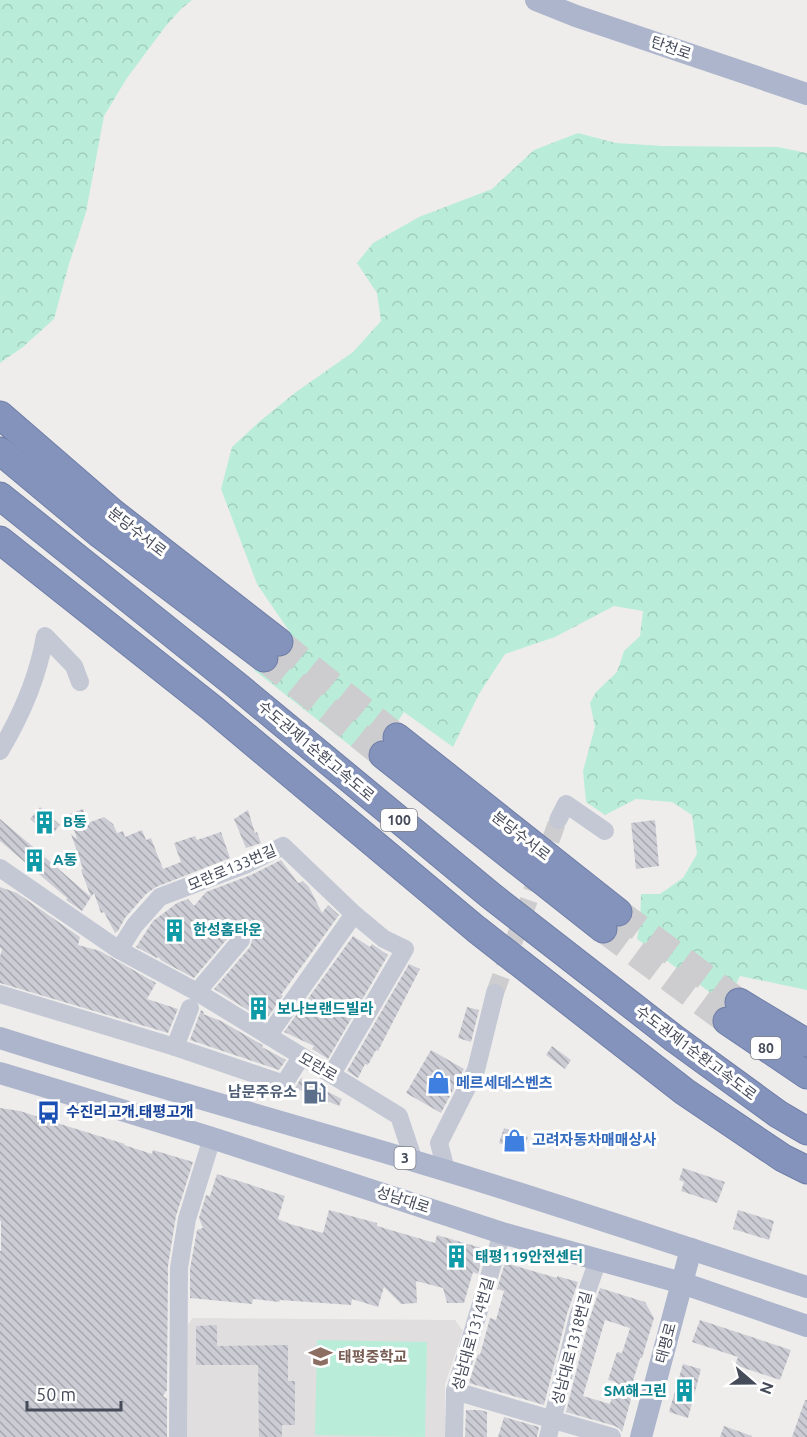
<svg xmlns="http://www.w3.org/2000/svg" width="807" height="1437" viewBox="0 0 807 1437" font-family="Ubuntu,'Noto Sans KR',sans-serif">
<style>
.education{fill:#e0dede}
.green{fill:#baedd9}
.forest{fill:url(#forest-crowns)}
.building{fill:url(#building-back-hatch);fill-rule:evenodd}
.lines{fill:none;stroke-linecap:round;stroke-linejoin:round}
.minor-tunnel{stroke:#cdcdcf;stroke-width:18;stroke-dasharray:18 9;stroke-linecap:butt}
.highway-tunnel{stroke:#cdcdcf;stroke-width:27;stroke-dasharray:27 14;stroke-linecap:butt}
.highway-casing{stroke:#6f7ea7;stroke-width:29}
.minor{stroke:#c3c8d4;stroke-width:18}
.major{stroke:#acb5cb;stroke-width:22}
.highway{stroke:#8493bb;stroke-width:27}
.labels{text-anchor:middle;stroke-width:6;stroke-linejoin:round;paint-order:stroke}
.shield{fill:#fff;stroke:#7d818b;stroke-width:1.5}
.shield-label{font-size:14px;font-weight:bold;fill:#454b59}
.street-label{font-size:15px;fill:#454b59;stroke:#fff}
.culture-label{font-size:15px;font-weight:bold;fill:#0d838f;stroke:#fff;text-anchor:start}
.shop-label{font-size:15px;font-weight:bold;fill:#366cbe;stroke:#fff;text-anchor:start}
.service-label{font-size:15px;font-weight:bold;fill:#4e5e75;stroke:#fff;text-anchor:end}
.transit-label{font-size:15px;font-weight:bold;fill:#164399;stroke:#fff;text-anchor:start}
.education-label{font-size:15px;font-weight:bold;fill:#785e54;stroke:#fff;text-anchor:start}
</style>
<defs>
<pattern id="forest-crowns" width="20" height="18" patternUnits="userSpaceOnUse" patternTransform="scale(1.5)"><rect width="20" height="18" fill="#baedd9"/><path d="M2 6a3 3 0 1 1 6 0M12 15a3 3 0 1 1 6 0" fill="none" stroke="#a1cdbc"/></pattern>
<pattern id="building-back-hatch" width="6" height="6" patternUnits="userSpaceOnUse" patternTransform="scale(1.5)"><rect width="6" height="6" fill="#cccdd4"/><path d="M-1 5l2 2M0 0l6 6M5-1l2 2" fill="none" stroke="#a7a8af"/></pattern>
</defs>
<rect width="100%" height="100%" fill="#efedec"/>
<polygon class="education" points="193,1318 455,1320 463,1331 445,1384 445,1437 186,1437 187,1326"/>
<polygon class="green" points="317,1340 427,1342 425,1437 315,1435"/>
<g class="forest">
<polygon points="0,0 192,0 181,9 165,27 127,78 104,116 86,212 69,264 54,319 23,347 0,363"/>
<polygon points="578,133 616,143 663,146 778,147 807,153 807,990 740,976 726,1004 637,939 640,922 641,894 660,894 683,878 697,854 692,815 672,802 636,799 605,815 586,802 583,771 595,727 590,703 596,692 617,672 624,651 640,636 643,611 614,606 555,637 505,654 479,694 453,747 404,712 371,762 254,670 289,631 257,584 221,489 232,447 259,422 296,392 353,352 381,321 377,293 357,263 373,243 419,217 492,189 534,150"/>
</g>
<g class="building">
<polygon points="40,807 60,825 50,837 30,819"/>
<polygon points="83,809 88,823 104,817 113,824 117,833 123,831 125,837 142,830 146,840 151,838 163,869 181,862 174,843 195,836 197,840 221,832 230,858 156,887 146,894 125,918 118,931 115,933 104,912 101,913 94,893 91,897 81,870 83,869 71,834 77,839 69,814"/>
<polygon points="248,810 255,833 257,832 261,843 246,848 234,819"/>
<polygon points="0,819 38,851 35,855 40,853 91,897 82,911 66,900 67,898 0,841"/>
<polygon points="655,820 659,866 636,869 631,823"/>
<polygon points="281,860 298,883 303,881 309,887 322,913 328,905 339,915 281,995 283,996 265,1021 214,989 250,947 252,941 252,937 248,931 242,929 237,930 233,932 194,978 162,961 158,957 157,958 136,947 153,921 177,903 188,899 194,906 206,892 251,875"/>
<polygon points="0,887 17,893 80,937 78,945 100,951 156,983 147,999 178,1009 168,1033 0,983 0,957 2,949 0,948"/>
<polygon points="353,936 370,947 372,944 388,955 328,1059 312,1049 314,1046 284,1032"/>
<polygon points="409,964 420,969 378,1051 376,1050 368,1065 365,1064 358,1078 347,1071"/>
<polygon points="467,1007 479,1010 471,1042 458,1038"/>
<polygon points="201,1010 204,1012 203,1014 221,1021 261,1044 263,1046 262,1047 286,1060 279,1070 190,1040"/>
<polygon points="552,1046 571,1060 565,1069 546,1055"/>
<polygon points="431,1050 464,1069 441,1113 406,1093"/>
<polygon points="301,1078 342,1099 339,1106 295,1088"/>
<polygon points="0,1108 20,1111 60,1124 125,1144 124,1145 152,1154 153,1150 193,1162 176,1216 168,1266 167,1390 163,1396 167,1399 167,1437 0,1437 0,1251 1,1251 1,1221 0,1221"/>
<polygon points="504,1128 528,1137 523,1152 499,1143"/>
<polygon points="683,1168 725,1182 717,1203 681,1191 684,1182 679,1180"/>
<polygon points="217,1174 285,1196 278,1219 290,1224 323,1233 329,1210 377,1223 377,1226 435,1243 437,1235 485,1249 478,1274 473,1272 464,1303 447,1303 443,1288 416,1281 417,1303 401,1304 384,1287 378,1307 352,1299 351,1305 280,1300 279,1302 253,1299 252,1304 190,1298 190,1269 197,1230 203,1228 199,1218 206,1195 210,1196"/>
<polygon points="738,1210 774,1221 769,1240 733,1229"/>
<polygon points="505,1263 557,1278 557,1276 578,1282 567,1314 544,1405 469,1383 478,1354 480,1355 490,1318 496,1320 504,1291 497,1289"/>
<path d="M600 1288 645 1302 654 1318 642 1358H640L630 1391 633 1392 622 1432 620 1429 615 1426 566 1412 589 1320ZM605 1320 630 1328 622 1353 617 1352 608 1380 616 1382 610 1404 583 1396Z"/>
<polygon points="700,1320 791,1350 780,1380 735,1365 738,1357 692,1342"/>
<polygon points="217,1325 217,1346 288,1345 288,1381 295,1381 295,1425 282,1425 282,1437 259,1437 258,1365 196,1365 196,1326"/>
<polygon points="683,1364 701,1369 688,1418 669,1412"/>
<polygon points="805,1400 807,1400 807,1437 792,1437"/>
<polygon points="466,1410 480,1410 487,1412 487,1437 465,1437"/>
<polygon points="504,1417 539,1427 537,1437 498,1437"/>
<polygon points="724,1426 752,1436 751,1437 720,1437"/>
</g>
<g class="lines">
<polyline class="minor-tunnel" points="495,993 558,820"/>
<g class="highway-tunnel">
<polyline points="279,642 397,737"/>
<polyline points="264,658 383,755"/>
<polyline points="618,912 739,1002"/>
<polyline points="603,929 727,1021"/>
</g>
<defs>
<g id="highway">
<polyline points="0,415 112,512 279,642"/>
<polyline points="0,451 101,535 264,658"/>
<polyline points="0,496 235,684 490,895 675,1039 778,1114 807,1131"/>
<polyline points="0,540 212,708 476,929 685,1092 783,1158 807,1170"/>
<polyline points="397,737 618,912"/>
<polyline points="383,755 603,929"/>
<polyline points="739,1002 807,1043"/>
<polyline points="727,1021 807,1075"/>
</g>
</defs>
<use href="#highway" class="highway-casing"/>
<g class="minor">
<path d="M0 751C21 716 38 677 45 636L74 666 80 682"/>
<polyline points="558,820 566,804 605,831"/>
<polyline points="0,868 119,950 197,992 399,1116 414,1161"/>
<polyline points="119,950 135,925 160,897 247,864 283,846 354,914 384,939 405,949 332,1074"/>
<polyline points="197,992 241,940"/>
<polyline points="0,994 175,1047 284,1084 301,1057"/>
<polyline points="268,1036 354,914"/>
<polyline points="175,1047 190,1008"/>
<polyline points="446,1170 439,1143 476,1070 495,993"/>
<polyline points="455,1391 612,1437"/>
<polyline points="178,1437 179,1268 187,1219 212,1138"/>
<polyline points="454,1437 455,1391 502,1233"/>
<polyline points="548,1437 578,1317 598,1260"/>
</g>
<g class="major">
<polyline points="536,0 576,16 807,94"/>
<path d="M0 1038C147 1085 296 1125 444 1170 566 1207 686 1248 807 1287"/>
<polyline points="0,1073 73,1095 212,1138 502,1233 682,1283 807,1326"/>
<polyline points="641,1437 691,1249"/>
</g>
<use href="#highway" class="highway"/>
</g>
<defs>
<symbol id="building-bare" viewBox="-9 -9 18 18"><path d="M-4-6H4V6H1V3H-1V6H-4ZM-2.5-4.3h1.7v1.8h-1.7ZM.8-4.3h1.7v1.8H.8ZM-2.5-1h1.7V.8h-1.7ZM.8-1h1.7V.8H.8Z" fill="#0f9aa8" stroke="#fff" stroke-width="2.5" paint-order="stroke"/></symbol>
<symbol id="shop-bare" viewBox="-9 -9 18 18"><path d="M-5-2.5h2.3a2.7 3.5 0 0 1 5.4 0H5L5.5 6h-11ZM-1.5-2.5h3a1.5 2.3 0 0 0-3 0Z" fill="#3f7fe0" stroke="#fff" stroke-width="2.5" paint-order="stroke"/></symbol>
<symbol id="fuel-bare" viewBox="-9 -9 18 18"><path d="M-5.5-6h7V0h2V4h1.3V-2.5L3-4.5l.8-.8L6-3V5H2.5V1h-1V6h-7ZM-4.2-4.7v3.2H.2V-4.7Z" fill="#5c6f8a" stroke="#fff" stroke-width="2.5" paint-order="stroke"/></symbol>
<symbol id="bus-bare" viewBox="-9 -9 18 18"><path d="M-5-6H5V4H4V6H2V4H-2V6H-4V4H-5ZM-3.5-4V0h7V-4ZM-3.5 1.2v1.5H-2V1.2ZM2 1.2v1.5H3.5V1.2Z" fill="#1a4fb4" stroke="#fff" stroke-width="2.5" paint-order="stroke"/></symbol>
<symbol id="school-bare" viewBox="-9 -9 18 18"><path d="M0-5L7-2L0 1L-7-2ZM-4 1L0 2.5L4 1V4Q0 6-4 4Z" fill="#8d6e63" stroke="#fff" stroke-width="2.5" paint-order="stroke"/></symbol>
</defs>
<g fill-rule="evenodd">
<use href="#building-bare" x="28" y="806" width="33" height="33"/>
<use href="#building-bare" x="18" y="844" width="33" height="33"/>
<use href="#building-bare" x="158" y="914" width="33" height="33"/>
<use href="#building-bare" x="242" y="992" width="33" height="33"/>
<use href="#shop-bare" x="422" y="1066" width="33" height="33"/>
<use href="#fuel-bare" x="298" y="1076" width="33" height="33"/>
<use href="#bus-bare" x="32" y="1096" width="33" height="33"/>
<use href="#shop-bare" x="498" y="1124" width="33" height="33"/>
<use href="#building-bare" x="440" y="1240" width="33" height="33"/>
<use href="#school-bare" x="304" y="1340" width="33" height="33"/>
<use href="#building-bare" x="668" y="1374" width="33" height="33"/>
</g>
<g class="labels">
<g class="shield">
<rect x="381" y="809" width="36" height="22" rx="4.5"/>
<rect x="751" y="1037" width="30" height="22" rx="4.5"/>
<rect x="394.5" y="1147" width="21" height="22" rx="4.5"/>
</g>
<g class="shield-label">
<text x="399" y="825">100</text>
<text x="766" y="1053">80</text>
<text x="405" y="1163">3</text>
</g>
<g class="street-label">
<text transform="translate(671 48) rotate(19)" y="5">탄천로</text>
<text transform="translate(137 532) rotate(38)" y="5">분당수서로</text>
<text transform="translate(316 751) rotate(40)" y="5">수도권제1순환고속도로</text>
<text transform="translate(521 836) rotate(38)" y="5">분당수서로</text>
<text transform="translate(232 868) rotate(-23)" y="5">모란로133번길</text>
<text transform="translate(696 1053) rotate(37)" y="5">수도권제1순환고속도로</text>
<text transform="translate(318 1067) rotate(30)" y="5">모란로</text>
<text transform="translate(403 1200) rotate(18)" y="5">성남대로</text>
<text transform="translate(473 1334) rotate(-74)" y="5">성남대로1314번길</text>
<text transform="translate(666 1343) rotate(-75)" y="5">태평로</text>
<text transform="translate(572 1348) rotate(-75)" y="5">성남대로1318번길</text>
</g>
<g class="culture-label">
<text x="63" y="827">B동</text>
<text x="53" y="865">A동</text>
<text x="193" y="935">한성홈타운</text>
<text x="277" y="1014">보나브랜드빌라</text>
<text x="475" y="1262">태평119안전센터</text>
<text x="667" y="1396" text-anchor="end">SM해그린</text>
</g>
<g class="shop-label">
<text x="456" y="1088">메르세데스벤츠</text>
<text x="532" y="1145">고려자동차매매상사</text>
</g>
<g class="service-label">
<text x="297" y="1097">남문주유소</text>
</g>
<g class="transit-label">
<text x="66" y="1117">수진리고개.태평고개</text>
</g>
<g class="education-label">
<text x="338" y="1362">태평중학교</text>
</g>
</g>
<g transform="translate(753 1383) rotate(110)" stroke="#ffffff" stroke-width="4.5" paint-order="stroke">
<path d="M0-4.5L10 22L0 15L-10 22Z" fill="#454b59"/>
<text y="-9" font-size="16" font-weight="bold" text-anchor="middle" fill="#454b59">N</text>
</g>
<path d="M27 1401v9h94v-9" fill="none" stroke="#454b59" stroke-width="3"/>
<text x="36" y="1401" font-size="18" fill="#454b59" stroke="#ffffff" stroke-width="4.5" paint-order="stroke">50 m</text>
</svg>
